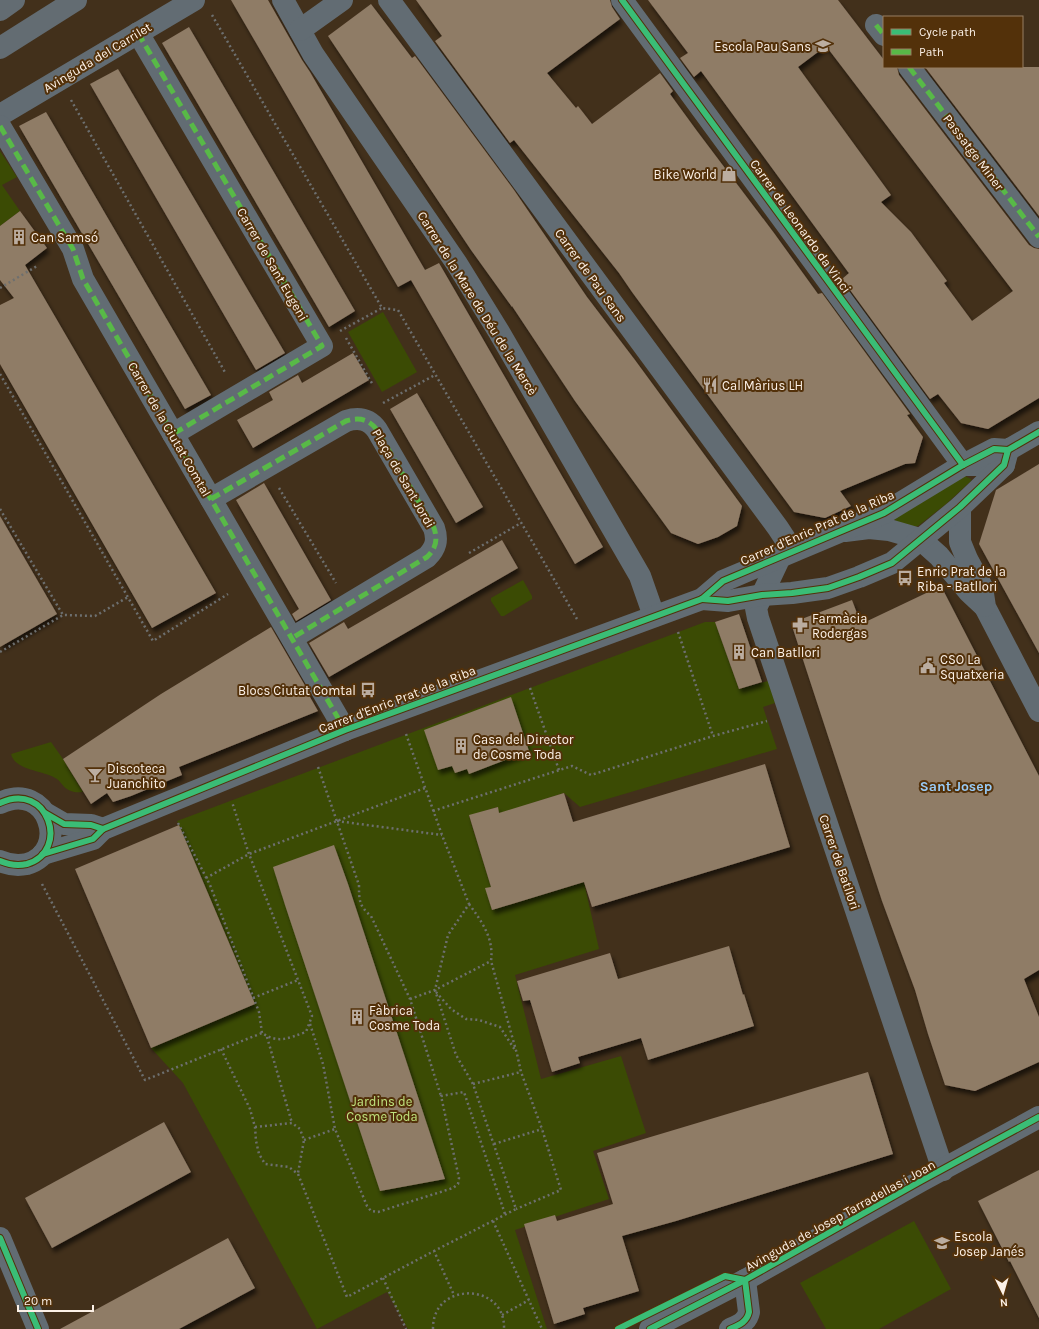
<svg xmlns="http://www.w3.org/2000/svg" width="1039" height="1329" viewBox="0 0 1039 1329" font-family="Karla,sans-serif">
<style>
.green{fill:#3b4b04}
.building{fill:#8f7b66;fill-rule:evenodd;filter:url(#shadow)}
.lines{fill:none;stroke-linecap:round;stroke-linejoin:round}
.path{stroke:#6d6f6f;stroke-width:2.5;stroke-dasharray:2 3;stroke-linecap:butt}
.pedestrian{stroke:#626c73;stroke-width:22}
.minor{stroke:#626c73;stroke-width:22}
.tertiary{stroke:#626c73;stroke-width:22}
.secondary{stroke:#636c72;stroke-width:22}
.quiet{stroke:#58b947;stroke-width:5;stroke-dasharray:10 5;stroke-linecap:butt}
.cycleway-casing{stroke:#53310a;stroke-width:8}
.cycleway{stroke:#3abd76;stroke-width:6}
.labels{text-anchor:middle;stroke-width:4;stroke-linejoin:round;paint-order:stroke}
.poi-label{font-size:13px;fill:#fcf1e7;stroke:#53310a;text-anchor:start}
.street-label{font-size:13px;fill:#fcf1e7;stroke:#53310a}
.park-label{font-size:13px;fill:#bfe37e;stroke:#53310a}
.neighbourhood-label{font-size:14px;font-weight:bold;fill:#99cbf6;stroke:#53310a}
</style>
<defs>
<filter id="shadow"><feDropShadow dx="2.5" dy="4.5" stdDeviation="2" flood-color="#0009"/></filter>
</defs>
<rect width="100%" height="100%" fill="#42301b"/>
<g class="green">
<polygon points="0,151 17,177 2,185 20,211 0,226"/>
<polygon points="383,312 417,372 382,392 348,332"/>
<path d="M965 476 971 479V481L946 504 918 526C911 528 897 524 893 518Z"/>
<polygon points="523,580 532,596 532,599 504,616 501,616 491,601 491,598"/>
<polygon points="705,622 715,622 739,689 768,681 775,703 763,707 777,749 580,807 564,793 529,804 501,819 497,807 469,816 491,887 486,889 492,910 584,882 599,949 515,975 541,1079 621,1056 646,1133 593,1151 609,1199 515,1230 547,1329 408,1329 387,1292 317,1329 183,1083 151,1048 255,1004 179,825 177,821"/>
<path d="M51 742 63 759 83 792C80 792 75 793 71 791 64 789 62 783 57 779 44 770 15 771 11 754Z"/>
<polygon points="914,1221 951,1289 879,1329 826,1329 800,1283"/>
</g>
<g class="building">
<polygon points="231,0 268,0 302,60 310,72 425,270 439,263 603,547 575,564 411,280 398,287"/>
<polygon points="416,0 610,0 612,7 620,19 547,73 576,108 578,106 592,124 660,73 673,91 670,94 697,131 774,233 818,294 822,293 910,414 907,415 923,437 915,463 905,464 840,491 851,506 825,518 794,512 632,292 619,273 514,140 510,143 435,41 442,36"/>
<path d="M648 0H838L884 60V67H897L899 75 1029 245 1034 248 1039 249V398L988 429 961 423 938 394 930 399 842 279 849 273 848 272 701 71 694 77 680 58 688 53ZM826 46 1013 291 972 321 944 283 947 281 911 232 881 202 891 195 798 67Z"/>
<polygon points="371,4 412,58 415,56 514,190 587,297 635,360 742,506 737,526 718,537 698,544 671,533 575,401 512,306 512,307 471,250 328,36"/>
<polygon points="189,27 355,311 329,327 162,43"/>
<polygon points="925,67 1039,67 1039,216"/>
<polygon points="118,69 285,353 256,370 90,84"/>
<polygon points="46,112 211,395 185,409 19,126"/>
<polygon points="20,211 47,248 25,265 216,593 152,628 0,364 0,305 14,298 0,280 0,226"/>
<polygon points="353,353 369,380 253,448 237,420 273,400 269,392 298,375 302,383"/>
<polygon points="417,393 483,507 456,523 390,409"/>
<polygon points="1039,464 1039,653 979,544 996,490"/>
<polygon points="264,483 331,600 296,621 292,614 299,609 236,500"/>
<polygon points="0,516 57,614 0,647"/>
<polygon points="502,540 518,568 329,677 309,643 344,622 348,629"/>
<polygon points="941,586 1039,776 1039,970 1024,979 1039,1017 1039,1062 975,1091 945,1085 928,1034 915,990 882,901 791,623 852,600 861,624"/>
<polygon points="739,614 762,682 739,689 715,622"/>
<polygon points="271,627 307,689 306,690 318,711 179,767 182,775 131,796 113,802 107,793 91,804 63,759 161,694"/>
<polygon points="511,697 529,751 469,774 467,769 455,773 452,766 438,770 424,730"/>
<polygon points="765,764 790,847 592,907 584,882 492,910 485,888 491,887 469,815 498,807 499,813 564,793 573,822"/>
<polygon points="179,825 255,1004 151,1048 75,869"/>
<polygon points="334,845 348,884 445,1179 380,1191 285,905 273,867"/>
<polygon points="729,946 743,995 744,994 754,1026 648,1060 641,1038 578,1057 580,1063 552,1072 530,1000 523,1001 517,981 610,953 618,979"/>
<polygon points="868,1072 893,1154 676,1221 622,1236 639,1291 583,1308 585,1314 554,1324 524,1224 555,1215 557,1221 613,1204 597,1153"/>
<polygon points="164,1122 191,1172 52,1248 25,1198"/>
<polygon points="1039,1170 1039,1318 1010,1261 1009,1262 978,1201"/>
<polygon points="228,1238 255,1288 179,1329 60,1329"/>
</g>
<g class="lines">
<g class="path">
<polyline points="212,15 382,308 398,310 577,619"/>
<polyline points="71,100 226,374"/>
<polyline points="0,288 37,266"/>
<polyline points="340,331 382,308"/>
<polyline points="346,338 373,385"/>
<polyline points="0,374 153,641 228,594"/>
<polyline points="383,403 435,375"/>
<polyline points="279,488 336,583"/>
<polyline points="0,509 63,615"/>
<polyline points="469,553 521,523"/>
<polyline points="678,632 713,736"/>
<polyline points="0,652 63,615 95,616 128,597"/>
<polyline points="530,688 559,770"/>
<polyline points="406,734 442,835 469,904 448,935 435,990 456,1055 473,1084 516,1209 434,1251"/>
<path d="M318 767 359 885C359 900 359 906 371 916L410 999 441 1096"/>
<polyline points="433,811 572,766 591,775 713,736 767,721"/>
<polyline points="337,821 442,835"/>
<polyline points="178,823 210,885 259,1012 262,1033"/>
<polyline points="206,878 249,854 425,788"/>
<path d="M42 884 145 1080 262 1033C279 1044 288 1038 306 1032L312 1016 249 854 232 802"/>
<path d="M469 904C482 922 494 938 491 961L517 1054 521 1072 542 1129 561 1190 516 1209"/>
<polyline points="436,992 451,1009 466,1019 479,1020 500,1027 515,1050"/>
<polyline points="253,998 298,980"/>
<polyline points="410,999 435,990 491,961"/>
<polyline points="310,1024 323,1064 335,1129 367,1206 371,1211 378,1212 453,1188 458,1184 459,1178 441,1096 464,1092 505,1214"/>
<polyline points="267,1037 292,1123"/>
<polyline points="221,1049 250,1109 255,1127 256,1141 259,1154 265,1164 289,1167 298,1174 347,1297 434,1251 454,1295"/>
<polyline points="473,1084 521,1072"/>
<polyline points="255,1127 292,1123 300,1129 304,1140 298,1173"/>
<polyline points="304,1140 335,1129"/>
<polyline points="494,1144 542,1129"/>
<polyline points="493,1221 542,1329"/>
<polyline points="383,1278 406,1329"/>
<polyline points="502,1315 529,1300"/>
<path d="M433 1329C432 1281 506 1282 504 1329"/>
</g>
<g class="pedestrian">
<polyline points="876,25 884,35"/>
<polyline points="909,67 1039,237"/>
</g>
<g class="minor">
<polyline points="283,0 313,54 457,264 499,332 640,576 654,616"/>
<polyline points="389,0 778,528 793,551"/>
<polyline points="622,0 963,465 1004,465"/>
<polyline points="300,30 342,0"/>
<polyline points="138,33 322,346 173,434"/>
<polyline points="0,115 194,0"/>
<polyline points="0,126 73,249 83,279 345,730"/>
<path d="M211 499 346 421C359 417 369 419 377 430L434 528C438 540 436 548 427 557L292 638"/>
<polyline points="960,507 960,542 967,559 982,587 985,607 1039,711"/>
<polyline points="845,531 869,528 889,530 920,539 939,556 969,592 984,606"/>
<polyline points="780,557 756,608 758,618 943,1170"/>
<polyline points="0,1238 38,1329"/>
<polyline points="650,1329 745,1280 921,1181 1039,1117"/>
<path d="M730 1329C739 1325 747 1322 749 1312L745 1280"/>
</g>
<g class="tertiary">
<polyline points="702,599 728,601 762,595 792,593 828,588 859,577 892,563 960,507 1004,465 1008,450"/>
<path d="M0 803C48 780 71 851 27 864 17 866 9 865 0 861"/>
<polyline points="45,813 64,824 91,825 103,829"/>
<polyline points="43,854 93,839 103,829 345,730 702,599 723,581 884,513 963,465 994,449 1008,450 1039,432"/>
</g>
<g class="secondary">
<polyline points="0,10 14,0"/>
<polyline points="0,48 76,0"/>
</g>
<g class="quiet">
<polyline points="876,25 884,35"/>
<polyline points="138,33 322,346 173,434"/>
<polyline points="909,67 1039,237"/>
<polyline points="0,126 73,249 83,279 345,730"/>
<path d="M211 499 346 421C359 417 369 419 377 430L434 528C438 540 436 548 427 557L292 638"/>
</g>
<defs>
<g id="cycleway">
<polyline points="622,0 963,465"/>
<polyline points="702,599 728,601 762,595 792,593 828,588 859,577 892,563 960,507 1004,465 1008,450"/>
<path d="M0 803C48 780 71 851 27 864 17 866 9 865 0 861"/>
<polyline points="45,813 64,824 91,825 103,829"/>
<polyline points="43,854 93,839 103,829 345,730 702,599 723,581 884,513 963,465 994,449 1008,450 1039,432"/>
<polyline points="0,1238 38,1329"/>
<polyline points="618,1329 725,1276 745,1280"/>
<polyline points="650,1329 745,1280 921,1181 1039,1117"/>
<path d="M730 1329C739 1325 747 1322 749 1312L745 1280"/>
</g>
</defs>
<use href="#cycleway" class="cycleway-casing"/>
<use href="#cycleway" class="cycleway"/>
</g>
<defs>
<symbol id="school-bare" viewBox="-9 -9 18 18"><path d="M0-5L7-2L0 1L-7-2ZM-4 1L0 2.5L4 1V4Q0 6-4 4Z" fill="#bbada0" stroke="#53310a" stroke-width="2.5" paint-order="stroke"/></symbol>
<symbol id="shop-bare" viewBox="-9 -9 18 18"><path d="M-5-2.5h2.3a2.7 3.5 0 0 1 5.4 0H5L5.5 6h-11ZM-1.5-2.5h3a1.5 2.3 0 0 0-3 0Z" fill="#bbada0" stroke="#53310a" stroke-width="2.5" paint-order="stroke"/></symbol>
<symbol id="building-bare" viewBox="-9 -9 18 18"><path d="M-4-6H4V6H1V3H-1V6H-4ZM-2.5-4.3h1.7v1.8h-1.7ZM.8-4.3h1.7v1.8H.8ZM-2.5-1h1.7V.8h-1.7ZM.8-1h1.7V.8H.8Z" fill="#bbada0" stroke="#53310a" stroke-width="2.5" paint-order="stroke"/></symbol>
<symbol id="restaurant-bare" viewBox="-9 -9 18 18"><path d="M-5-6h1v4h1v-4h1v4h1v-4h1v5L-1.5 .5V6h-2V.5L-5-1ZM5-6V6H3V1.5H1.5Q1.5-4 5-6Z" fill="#bbada0" stroke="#53310a" stroke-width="2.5" paint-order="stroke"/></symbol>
<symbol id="bus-bare" viewBox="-9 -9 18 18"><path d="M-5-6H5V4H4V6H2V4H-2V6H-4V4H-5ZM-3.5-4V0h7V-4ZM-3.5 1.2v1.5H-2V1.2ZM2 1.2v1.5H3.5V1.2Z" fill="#bbada0" stroke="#53310a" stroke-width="2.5" paint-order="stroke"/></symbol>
<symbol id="pharmacy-bare" viewBox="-9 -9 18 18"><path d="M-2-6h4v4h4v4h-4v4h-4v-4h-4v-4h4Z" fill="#bbada0" stroke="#53310a" stroke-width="2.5" paint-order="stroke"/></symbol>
<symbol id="civic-bare" viewBox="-9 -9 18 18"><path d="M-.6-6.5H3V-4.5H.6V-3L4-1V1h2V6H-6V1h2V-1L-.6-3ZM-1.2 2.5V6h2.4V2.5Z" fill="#bbada0" stroke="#53310a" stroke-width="2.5" paint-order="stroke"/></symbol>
<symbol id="bar-bare" viewBox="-9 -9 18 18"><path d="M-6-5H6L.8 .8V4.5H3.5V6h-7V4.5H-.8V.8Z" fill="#bbada0" stroke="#53310a" stroke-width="2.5" paint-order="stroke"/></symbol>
</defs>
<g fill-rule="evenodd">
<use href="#school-bare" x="812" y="35" width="22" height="22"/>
<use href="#shop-bare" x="718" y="163" width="22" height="22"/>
<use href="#building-bare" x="8" y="226" width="22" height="22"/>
<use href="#restaurant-bare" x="699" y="374" width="22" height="22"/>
<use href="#bus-bare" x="894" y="567" width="22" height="22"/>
<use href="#pharmacy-bare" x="789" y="614" width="22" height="22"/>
<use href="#building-bare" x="728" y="641" width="22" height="22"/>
<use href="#civic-bare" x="917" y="655" width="22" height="22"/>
<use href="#bus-bare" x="357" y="679" width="22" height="22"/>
<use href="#building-bare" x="450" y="735" width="22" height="22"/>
<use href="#bar-bare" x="84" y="764" width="22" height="22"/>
<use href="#building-bare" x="346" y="1006" width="22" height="22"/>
<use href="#school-bare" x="931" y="1232" width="22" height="22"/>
</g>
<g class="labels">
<g class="poi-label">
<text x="811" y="51" text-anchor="end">Escola Pau Sans</text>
<text x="717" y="179" text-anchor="end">Bike World</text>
<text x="31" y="242">Can Samsó</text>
<text x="722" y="390">Cal Màrius LH</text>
<text x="917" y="576">Enric Prat de la<tspan x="917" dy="15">Riba - Batllori</tspan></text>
<text x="812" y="623">Farmàcia<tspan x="812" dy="15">Rodergas</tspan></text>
<text x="751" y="657">Can Batllori</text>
<text x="940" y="664">CSO La<tspan x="940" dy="15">Squatxeria</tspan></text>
<text x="356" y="695" text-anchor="end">Blocs Ciutat Comtal</text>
<text x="473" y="744">Casa del Director<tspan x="473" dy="15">de Cosme Toda</tspan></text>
<text x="107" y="773">Discoteca<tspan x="107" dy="15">Juanchito</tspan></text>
<text x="369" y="1015">Fàbrica<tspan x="369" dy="15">Cosme Toda</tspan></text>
<text x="954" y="1241">Escola<tspan x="954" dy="15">Josep Janés</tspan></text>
</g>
<g class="street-label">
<text transform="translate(97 57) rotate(-31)" y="5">Avinguda del Carrilet</text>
<text transform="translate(974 152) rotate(53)" y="5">Passatge Miner</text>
<text transform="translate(801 226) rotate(54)" y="5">Carrer de Leonardo da Vinci</text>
<text transform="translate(273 264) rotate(60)" y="5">Carrer de Sant Eugeni</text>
<text transform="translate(591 275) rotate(54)" y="5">Carrer de Pau Sans</text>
<text transform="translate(478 303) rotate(58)" y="5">Carrer de la Mare de Déu de la Mercè</text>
<text transform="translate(170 429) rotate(60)" y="5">Carrer de la Ciutat Comtal</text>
<text transform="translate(404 478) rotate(60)" y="5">Plaça de Sant Jordi</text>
<text transform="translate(817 527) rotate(-24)" y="5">Carrer d'Enric Prat de la Riba</text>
<text transform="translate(397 699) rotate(-21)" y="5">Carrer d'Enric Prat de la Riba</text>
<text transform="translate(840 862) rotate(71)" y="5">Carrer de Batllori</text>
<text transform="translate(840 1215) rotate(-29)" y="5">Avinguda de Josep Tarradellas i Joan</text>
</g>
<g class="park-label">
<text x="382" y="1106">Jardins de<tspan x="382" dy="15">Cosme Toda</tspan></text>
</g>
<g class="neighbourhood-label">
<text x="956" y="791">Sant Josep</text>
</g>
</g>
<rect x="883" y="16" width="140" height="52" fill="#53310a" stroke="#977e62"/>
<rect x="891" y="29" width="20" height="6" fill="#3abd76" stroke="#977e62"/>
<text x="919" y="36" font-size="12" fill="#fcf1e7">Cycle path</text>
<rect x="891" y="49" width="20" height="6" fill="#58b947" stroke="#977e62"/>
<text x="919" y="56" font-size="12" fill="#fcf1e7">Path</text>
<g transform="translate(1003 1293) rotate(175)" stroke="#53310a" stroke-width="3" paint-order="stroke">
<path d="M0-3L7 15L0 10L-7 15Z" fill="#fcf1e7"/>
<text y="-6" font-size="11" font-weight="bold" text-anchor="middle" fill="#fcf1e7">N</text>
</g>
<path d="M18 1305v6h75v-6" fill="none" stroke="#fcf1e7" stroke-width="2"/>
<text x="24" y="1305" font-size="12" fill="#fcf1e7" stroke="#53310a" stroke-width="3" paint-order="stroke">20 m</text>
</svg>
